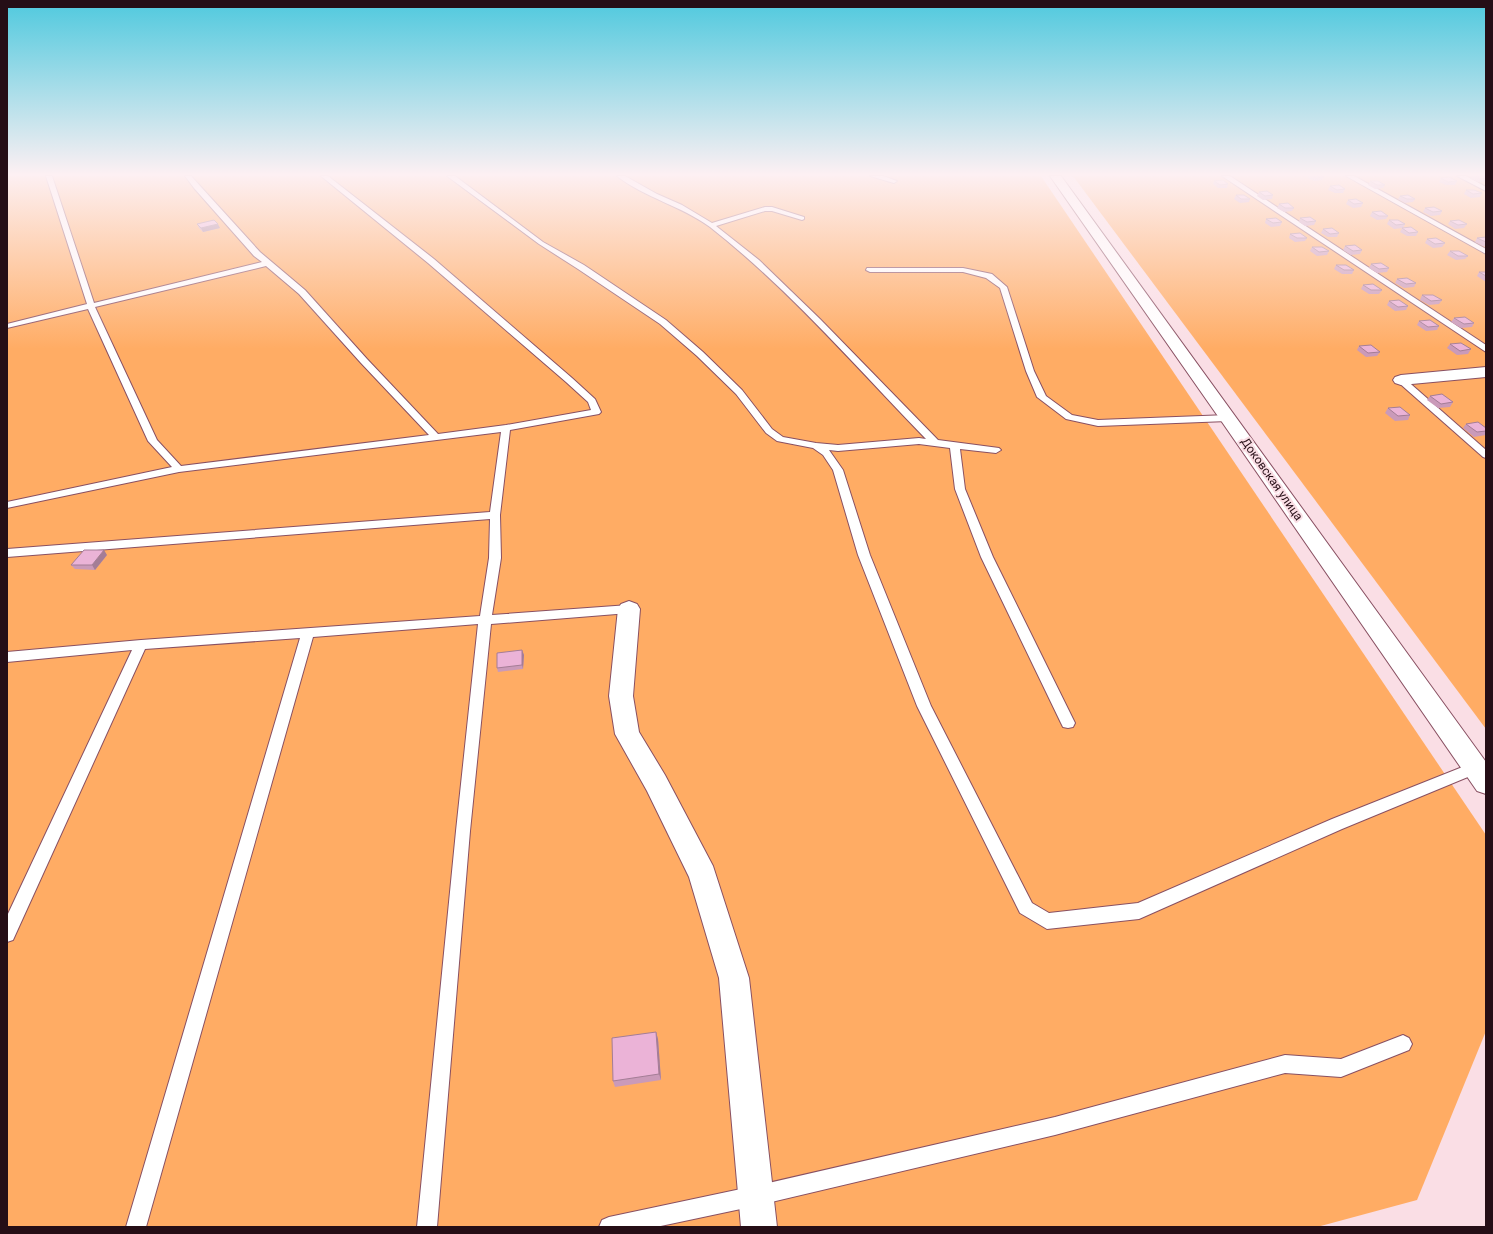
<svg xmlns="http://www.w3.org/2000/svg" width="1493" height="1234" viewBox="0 0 1493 1234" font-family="Roboto,sans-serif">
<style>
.green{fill:#ffac64}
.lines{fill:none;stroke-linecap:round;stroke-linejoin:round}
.service-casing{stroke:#895062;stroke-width:2}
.minor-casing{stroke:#895062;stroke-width:2}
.tertiary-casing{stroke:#895062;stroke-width:2}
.service{fill:#fff;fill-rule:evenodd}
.minor{fill:#fff;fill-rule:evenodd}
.tertiary{fill:#fff;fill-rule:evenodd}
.wall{fill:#ca9ab9}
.shaded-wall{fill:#a47d96}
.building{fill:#ebb3d7;stroke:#a47d96}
.labels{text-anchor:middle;stroke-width:4;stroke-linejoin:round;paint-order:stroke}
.street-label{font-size:12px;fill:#250e16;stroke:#fadee5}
</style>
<rect width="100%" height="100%" fill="#fadee5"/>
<g class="green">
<polygon points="7,176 1041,176 1486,835 1486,1031 1417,1200 1317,1227 7,1227"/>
<polygon points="1073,176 1486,176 1486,729"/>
</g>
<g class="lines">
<defs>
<g id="service">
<path d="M46 176H52L94 303 262 262 254 256 194 188 185 176H191L260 252 305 290 367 359 438 434 506 425 591 410 588 402 566 382 428 263 321 176H328L434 259 572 378 595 399 601 412 599 414 510 430 500 515 501 558 492 615 629 605 633 606 635 609 633 612 629 613 491 624 470 831 437 1227H417L456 831 478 624 313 637 146 1227H126L300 638 145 649 13 940 7 942V916L132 650 7 662V652L141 640 480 616 489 558 490 519 7 557V549L490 512 501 432 179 472 7 508V502L172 467 148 441 88 309 7 328V324L87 304ZM266 266 299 294 361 363 429 435 181 466 157 440 95 307Z"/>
<path d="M447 176H455L543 242 584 265 666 320 703 352 742 390 772 429 783 437 816 443 838 445 919 438 926 439C856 367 789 289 710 227 682 206 645 198 617 176H625L657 194 682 205 712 223 765 207H772L804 217V219L802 220 772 211H765L716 226 759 260 820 319 938 440 999 448 1001 450 996 453 960 449 965 489 993 557 1075 723 1073 727 1068 728 1063 727 1061 723 981 557 955 489 950 448 919 444 838 451 829 450 843 470 870 555 931 706 1032 903 1049 913 1138 903 1332 819 1470 764 1475 762 1480 764 1482 768 1480 772 1342 829 1139 919 1047 929 1020 913 917 706 858 555 833 470 823 455 813 448 777 441 766 433 736 394 697 356 660 324 578 269 539 244Z"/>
<polygon points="870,176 883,176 897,181 894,183"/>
<polygon points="1222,176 1230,176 1486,345 1486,352"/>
<polygon points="1346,176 1354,176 1486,249 1486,254"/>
<polygon points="1457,176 1466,176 1486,187 1486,191"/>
<polygon points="867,268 963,268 992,274 1007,287 1034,371 1046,396 1072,415 1098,420 1228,415 1233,418 1228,421 1098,426 1066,419 1037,397 1026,371 1000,288 986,278 963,272 870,272 866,270"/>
<polygon points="1401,377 1404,378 1486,450 1486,458 1483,457 1398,382 1397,380 1398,378"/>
<polygon points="1403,1035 1409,1038 1412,1044 1409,1050 1341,1077 1285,1073 1055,1135 755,1206 656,1227 599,1227 602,1220 609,1217 755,1186 1055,1117 1285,1055 1341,1059"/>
</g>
<g id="minor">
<polygon points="1486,367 1486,377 1401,385 1395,383 1393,380 1395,377 1401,375"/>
<polygon points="629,601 637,604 640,609 633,696 639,732 665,775 713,866 749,978 777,1227 741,1227 719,978 689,877 647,791 615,734 609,696 618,609 621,604"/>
</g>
<polygon id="tertiary" points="1050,176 1061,176 1486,762 1486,794 1477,791 1222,422"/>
</defs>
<use href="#service" class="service-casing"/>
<use href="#minor" class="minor-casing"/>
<use href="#tertiary" class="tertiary-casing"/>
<use href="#service" class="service"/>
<use href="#minor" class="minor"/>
<use href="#tertiary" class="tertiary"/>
</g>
<g class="wall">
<polygon points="1308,176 1323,176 1324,177 1322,180 1314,181 1308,178"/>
<polygon points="1472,176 1485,176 1486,177 1486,182 1478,182 1471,179"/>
<polygon points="1441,178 1457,181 1455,185 1446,185 1439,182"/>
<polygon points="1214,181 1228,184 1227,188 1218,188 1213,184"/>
<polygon points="1370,181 1385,185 1383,188 1375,189 1368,185"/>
<polygon points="1330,186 1345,189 1343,193 1335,193 1328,190"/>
<polygon points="1466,190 1482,193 1480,197 1471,198 1464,194"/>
<polygon points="1259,192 1273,195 1272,199 1263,200 1257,196"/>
<polygon points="1236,195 1250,199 1249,202 1240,203 1234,199"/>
<polygon points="1400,196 1415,199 1413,202 1405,203 1398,199"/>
<polygon points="1348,200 1363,203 1361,207 1353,208 1346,204"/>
<polygon points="1279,204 1294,208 1292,211 1284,212 1277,208"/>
<polygon points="1425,208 1442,211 1440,215 1431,216 1423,212"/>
<polygon points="1372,212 1388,216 1386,219 1377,220 1370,216"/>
<polygon points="1300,218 1316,221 1314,225 1305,226 1299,222"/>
<polygon points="1266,219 1282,222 1280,226 1271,227 1265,223"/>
<polygon points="1389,220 1405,224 1403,228 1394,229 1387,224"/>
<polygon points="1450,221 1467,224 1464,228 1455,229 1448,224"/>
<polygon points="197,224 220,228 203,232 199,228"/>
<polygon points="1402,228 1418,232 1416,236 1407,236 1400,232"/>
<polygon points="1323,229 1339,233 1337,237 1328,237 1321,233"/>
<polygon points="1290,234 1307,238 1305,241 1295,242 1289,238"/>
<polygon points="1486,237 1486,246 1483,246 1475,242 1477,238"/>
<polygon points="1427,239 1445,243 1442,247 1433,248 1425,243"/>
<polygon points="1345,246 1362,250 1360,254 1351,255 1343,250"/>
<polygon points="1312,247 1329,251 1327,255 1317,256 1310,251"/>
<polygon points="1450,251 1468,256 1465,259 1456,260 1447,255"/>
<polygon points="1371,264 1389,268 1387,272 1377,273 1369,268"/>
<polygon points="1336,265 1354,270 1352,274 1342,274 1334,269"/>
<polygon points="1479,272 1486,272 1486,282 1477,276"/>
<polygon points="1397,279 1416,283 1414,287 1404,288 1395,283"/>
<polygon points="1363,285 1382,290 1379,294 1369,294 1361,289"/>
<polygon points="1422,295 1442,300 1439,304 1429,305 1420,300"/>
<polygon points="1389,301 1408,306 1406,310 1395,311 1387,305"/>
<polygon points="1454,318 1474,323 1472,327 1461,328 1451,322"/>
<polygon points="1419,321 1439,326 1437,330 1426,331 1417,325"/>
<polygon points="1450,344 1471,349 1468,354 1457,355 1447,348"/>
<polygon points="1359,346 1380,352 1377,356 1366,357 1357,350"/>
<polygon points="1430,396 1453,402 1450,407 1438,408 1427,400"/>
<polygon points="1388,408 1410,415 1408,420 1395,421 1385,413"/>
<polygon points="1466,424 1486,428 1486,435 1474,437 1463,428"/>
<polygon points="107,555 95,570 75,569 71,565"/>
<polygon points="522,650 524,655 523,669 498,672 497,668"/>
<polygon points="656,1032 658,1039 661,1080 615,1087 613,1081"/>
</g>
<g class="shaded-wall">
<polygon points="218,224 220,228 203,232 201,228"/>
<polygon points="104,550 107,555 95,570 92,565"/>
<polygon points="522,650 524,655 523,669 522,665"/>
<polygon points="656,1032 658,1039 661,1080 659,1074"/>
</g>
<g class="building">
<polygon points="1314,176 1323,176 1324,177 1315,178"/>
<polygon points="1476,176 1485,176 1486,177 1486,178 1480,179"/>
<polygon points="1449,177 1457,181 1448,182 1441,178"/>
<polygon points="1223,180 1228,184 1220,185 1214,181"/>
<polygon points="1370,181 1378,181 1385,185 1377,185"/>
<polygon points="1339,185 1345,189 1337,190 1330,186"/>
<polygon points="1466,190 1474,190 1482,193 1473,194"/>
<polygon points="1267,191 1273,195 1265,196 1259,192"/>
<polygon points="1236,195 1244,195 1250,199 1241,199"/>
<polygon points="1408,195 1415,199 1407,199 1400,196"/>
<polygon points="1356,199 1363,203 1354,204 1348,200"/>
<polygon points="1288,203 1294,208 1285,208 1279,204"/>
<polygon points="1434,207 1442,211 1433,212 1425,208"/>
<polygon points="1381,211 1388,216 1379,216 1372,212"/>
<polygon points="1310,217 1316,221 1307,222 1300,218"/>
<polygon points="1276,218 1282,222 1273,223 1266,219"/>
<polygon points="214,220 218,224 201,228 197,224"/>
<polygon points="1389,220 1398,220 1405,224 1396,225"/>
<polygon points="1459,220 1467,224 1458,225 1450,221"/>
<polygon points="1411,227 1418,232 1409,233 1402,228"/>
<polygon points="1332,228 1339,233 1330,234 1323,229"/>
<polygon points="1300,233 1307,238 1297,238 1290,234"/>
<polygon points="1486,237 1486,242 1477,238"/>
<polygon points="1436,238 1445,243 1435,244 1427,239"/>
<polygon points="1355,245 1362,250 1353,251 1345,246"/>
<polygon points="1312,247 1322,247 1329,251 1319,252"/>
<polygon points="1450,251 1459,251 1468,256 1458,256"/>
<polygon points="1381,263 1389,268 1379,269 1371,264"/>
<polygon points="1336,265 1346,265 1354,270 1344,270"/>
<polygon points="1479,272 1486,272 1486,276"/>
<polygon points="1407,278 1416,283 1406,284 1397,279"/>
<polygon points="1373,284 1382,290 1371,290 1363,285"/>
<polygon points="1422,295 1433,295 1442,300 1431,301"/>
<polygon points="1399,300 1408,306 1398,307 1389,301"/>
<polygon points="1465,317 1474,323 1464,324 1454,318"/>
<polygon points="1430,320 1439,326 1428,327 1419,321"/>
<polygon points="1461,343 1471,349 1460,351 1450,344"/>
<polygon points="1371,345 1380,352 1368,353 1359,346"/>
<polygon points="1442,394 1453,402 1441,404 1430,396"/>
<polygon points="1400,407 1410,415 1398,416 1388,408"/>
<polygon points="1478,422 1486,428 1486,431 1477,432 1466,424"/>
<polygon points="84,550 104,550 92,565 71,565"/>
<polygon points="522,650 522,665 497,668 497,653"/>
<polygon points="656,1032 659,1074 613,1081 612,1038"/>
</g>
<linearGradient id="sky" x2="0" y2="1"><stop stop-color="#4fc9de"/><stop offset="0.5" stop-color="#fdf0f3"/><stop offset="1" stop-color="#fdf0f3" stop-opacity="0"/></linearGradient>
<rect width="1493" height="349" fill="url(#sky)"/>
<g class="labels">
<g class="street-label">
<text transform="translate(1272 479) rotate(55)" y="4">Доковская улица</text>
</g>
</g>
<rect width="1493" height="1234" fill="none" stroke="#250e16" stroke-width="16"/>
</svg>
